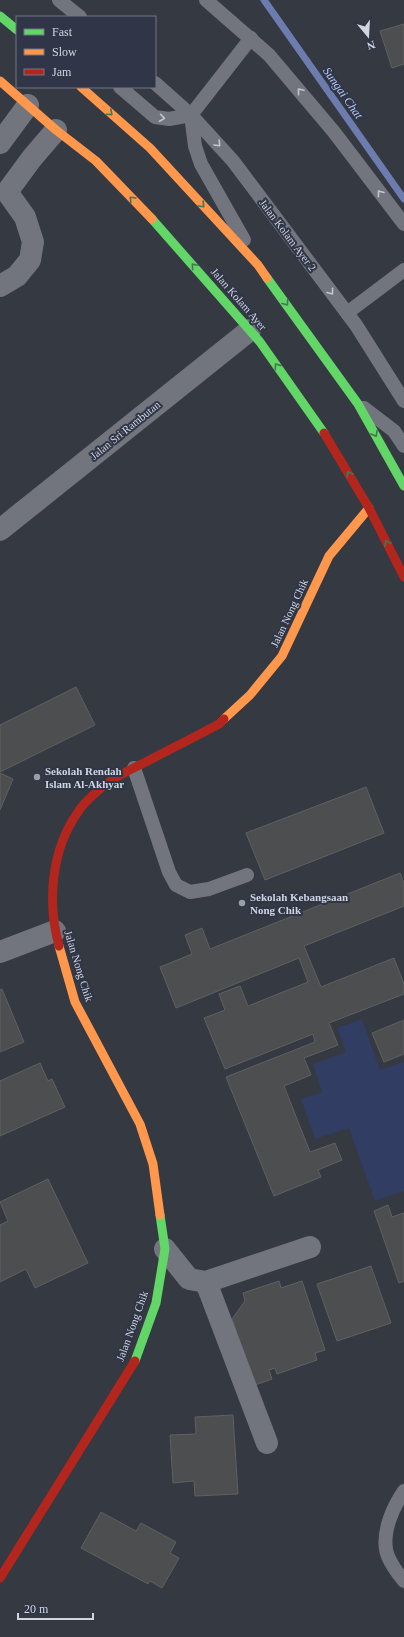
<svg xmlns="http://www.w3.org/2000/svg" width="404" height="1637" viewBox="0 0 404 1637" font-family="Georgia,serif">
<style>
.green{fill:#323d64}
.lines{fill:none;stroke-linecap:round;stroke-linejoin:round}
.stream{stroke:#6c7caf;stroke-width:7}
.building{fill:#4d4e50;stroke:#5e6062}
.lane{stroke:#72757e;stroke-width:14}
.street{stroke:#72757e;stroke-width:22}
.fast{stroke:#63d668;stroke-width:9}
.slow{stroke:#ff974d;stroke-width:9}
.jam{stroke:#b3261e;stroke-width:9}
.oneway{stroke:#c3c7d1}
.oneway2{stroke:#447654}
.poi-dot{fill:#9a9ea9;stroke:#303647;stroke-width:1.5}
.labels{text-anchor:middle;stroke-width:4;stroke-linejoin:round;paint-order:stroke}
.street-label{font-size:11px;fill:#d1d5e0;stroke:#303647}
.poi-label{font-size:11px;font-weight:bold;fill:#d1d5e0;stroke:#303647;text-anchor:start}
.water-label{font-size:12px;font-style:italic;fill:#b8c9f8;stroke:#303647}
</style>
<rect width="100%" height="100%" fill="#353942"/>
<polygon class="green" points="362,1019 380,1070 404,1062 404,1191 375,1201 349,1128 315,1139 301,1099 322,1092 313,1064 346,1052 337,1028"/>
<g class="lines">
<polyline class="stream" points="264,0 404,199"/>
</g>
<g class="building">
<polygon points="404,24 404,64 392,68 380,31"/>
<polygon points="76,687 95,725 0,772 0,725"/>
<polygon points="0,773 13,779 0,810"/>
<polygon points="366,787 384,833 265,880 246,833"/>
<polygon points="400,873 404,883 404,906 304,946 321,987 394,958 404,984 404,994 329,1023 338,1045 304,1058 311,1075 284,1086 310,1152 335,1143 342,1160 318,1170 321,1177 274,1196 226,1077 315,1042 313,1034 225,1069 204,1018 225,1010 219,994 240,986 248,1006 308,982 299,958 176,1008 160,967 192,954 185,935 202,928 210,949"/>
<polygon points="2,989 24,1042 0,1052 0,990"/>
<polygon points="404,1020 404,1054 384,1062 372,1033"/>
<polygon points="40,1063 48,1081 52,1079 65,1107 0,1136 0,1081"/>
<polygon points="48,1179 88,1263 35,1288 26,1269 0,1282 0,1225 8,1221 0,1202"/>
<polygon points="388,1205 392,1217 404,1213 404,1281 399,1283 374,1211"/>
<polygon points="371,1266 391,1323 337,1341 317,1284"/>
<polygon points="279,1281 281,1288 302,1281 325,1350 315,1353 317,1360 277,1374 275,1368 269,1370 272,1379 255,1385 232,1319 245,1301 243,1293"/>
<polygon points="233,1415 238,1494 195,1496 194,1481 173,1483 170,1435 196,1434 195,1417"/>
<polygon points="101,1512 136,1531 141,1523 176,1542 170,1553 179,1558 162,1588 150,1581 148,1584 81,1548"/>
</g>
<g class="lines">
<g class="lane">
<polyline points="59,0 80,17"/>
<polyline points="206,0 269,55 334,132 404,224"/>
<polyline points="155,83 191,115 233,161 356,325 404,401"/>
<polyline points="120,87 155,117 169,119 191,115 251,38"/>
<polyline points="191,115 195,146 201,164 244,240"/>
<polyline points="347,313 404,270"/>
<polyline points="364,408 394,431 404,446"/>
<polyline points="134,768 169,872 176,885 190,892 209,889 247,875"/>
<path d="M404 1491C393 1507 383 1530 386 1549 387 1559 398 1574 404 1581"/>
</g>
<g class="street">
<polyline points="0,143 28,105"/>
<polyline points="0,286 17,276 30,260 33,242 25,217 7,192 32,158 56,130"/>
<polyline points="0,530 250,330"/>
<polyline points="0,952 55,931"/>
<polyline points="165,1249 189,1279 206,1282 310,1247"/>
<polyline points="206,1282 267,1443"/>
</g>
<g class="fast">
<polyline points="0,16 17,30"/>
<polyline points="152,219 260,342 324,433"/>
<polyline points="267,278 358,404 404,486"/>
<polyline points="135,1361 156,1303 165,1249 160,1215"/>
</g>
<g class="slow">
<polyline points="0,81 56,130 96,161 152,219"/>
<polyline points="81,87 150,148 258,265 267,278"/>
<polyline points="224,719 250,695 282,656 329,556 369,508"/>
<polyline points="59,946 75,1002 140,1124 153,1164 160,1215"/>
</g>
<g class="jam">
<polyline points="324,433 369,508 404,577"/>
<path d="M59 946C47 902 51 850 78 812 83 803 93 795 101 788 114 777 131 769 146 762 170 749 195 737 219 724L224 719"/>
<polyline points="0,1578 135,1361"/>
</g>
</g>
<defs><path id="oneway-chevron" d="M-2-3.5L2.5 0L-2 3.5" fill="none" stroke-width="1.6" stroke-linecap="round" stroke-linejoin="round"/></defs>
<g class="oneway">
<use href="#oneway-chevron" transform="translate(300 91) rotate(-130)"/>
<use href="#oneway-chevron" transform="translate(162 118) rotate(8)"/>
<use href="#oneway-chevron" transform="translate(218 144) rotate(47)"/>
<use href="#oneway-chevron" transform="translate(380 193) rotate(-127)"/>
<use href="#oneway-chevron" transform="translate(331 292) rotate(53)"/>
</g>
<g class="oneway2">
<use href="#oneway-chevron" transform="translate(110 113) rotate(42)"/>
<use href="#oneway-chevron" transform="translate(132 199) rotate(-134)"/>
<use href="#oneway-chevron" transform="translate(202 205) rotate(47)"/>
<use href="#oneway-chevron" transform="translate(194 266) rotate(-131)"/>
<use href="#oneway-chevron" transform="translate(286 303) rotate(54)"/>
<use href="#oneway-chevron" transform="translate(277 366) rotate(-125)"/>
<use href="#oneway-chevron" transform="translate(375 434) rotate(61)"/>
<use href="#oneway-chevron" transform="translate(349 474) rotate(-121)"/>
<use href="#oneway-chevron" transform="translate(387 543) rotate(-117)"/>
</g>
<g class="poi-dot">
<circle cx="37" cy="777" r="4"/>
<circle cx="242" cy="903" r="4"/>
</g>
<g class="labels">
<g class="street-label">
<text transform="translate(288 235) rotate(53)" y="4">Jalan Kolam Ayer 2</text>
<text transform="translate(239 299) rotate(49)" y="4">Jalan Kolam Ayer</text>
<text transform="translate(125 430) rotate(-39)" y="4">Jalan Sri Rambutan</text>
<text transform="translate(289 613) rotate(-65)" y="4">Jalan Nong Chik</text>
<text transform="translate(79 966) rotate(73)" y="4">Jalan Nong Chik</text>
<text transform="translate(132 1326) rotate(-70)" y="4">Jalan Nong Chik</text>
</g>
<g class="poi-label">
<text x="45" y="775">Sekolah Rendah<tspan x="45" dy="13">Islam Al-Akhyar</tspan></text>
<text x="250" y="901">Sekolah Kebangsaan<tspan x="250" dy="13">Nong Chik</tspan></text>
</g>
<g class="water-label">
<text transform="translate(343 93) rotate(55)" y="4">Sungai Chat</text>
</g>
</g>
<rect x="16" y="16" width="140" height="72" fill="#303647" stroke="#707684"/>
<rect x="24" y="29" width="20" height="6" fill="#63d668" stroke="#707684"/>
<text x="52" y="36" font-size="12" fill="#d1d5e0">Fast</text>
<rect x="24" y="49" width="20" height="6" fill="#ff974d" stroke="#707684"/>
<text x="52" y="56" font-size="12" fill="#d1d5e0">Slow</text>
<rect x="24" y="69" width="20" height="6" fill="#b3261e" stroke="#707684"/>
<text x="52" y="76" font-size="12" fill="#d1d5e0">Jam</text>
<g transform="translate(368 36) rotate(162)" stroke="#303647" stroke-width="3" paint-order="stroke">
<path d="M0-3L7 15L0 10L-7 15Z" fill="#d1d5e0"/>
<text y="-6" font-size="11" font-weight="bold" text-anchor="middle" fill="#d1d5e0">N</text>
</g>
<path d="M18 1613v6h75v-6" fill="none" stroke="#d1d5e0" stroke-width="2"/>
<text x="24" y="1613" font-size="12" fill="#d1d5e0" stroke="#303647" stroke-width="3" paint-order="stroke">20 m</text>
</svg>
